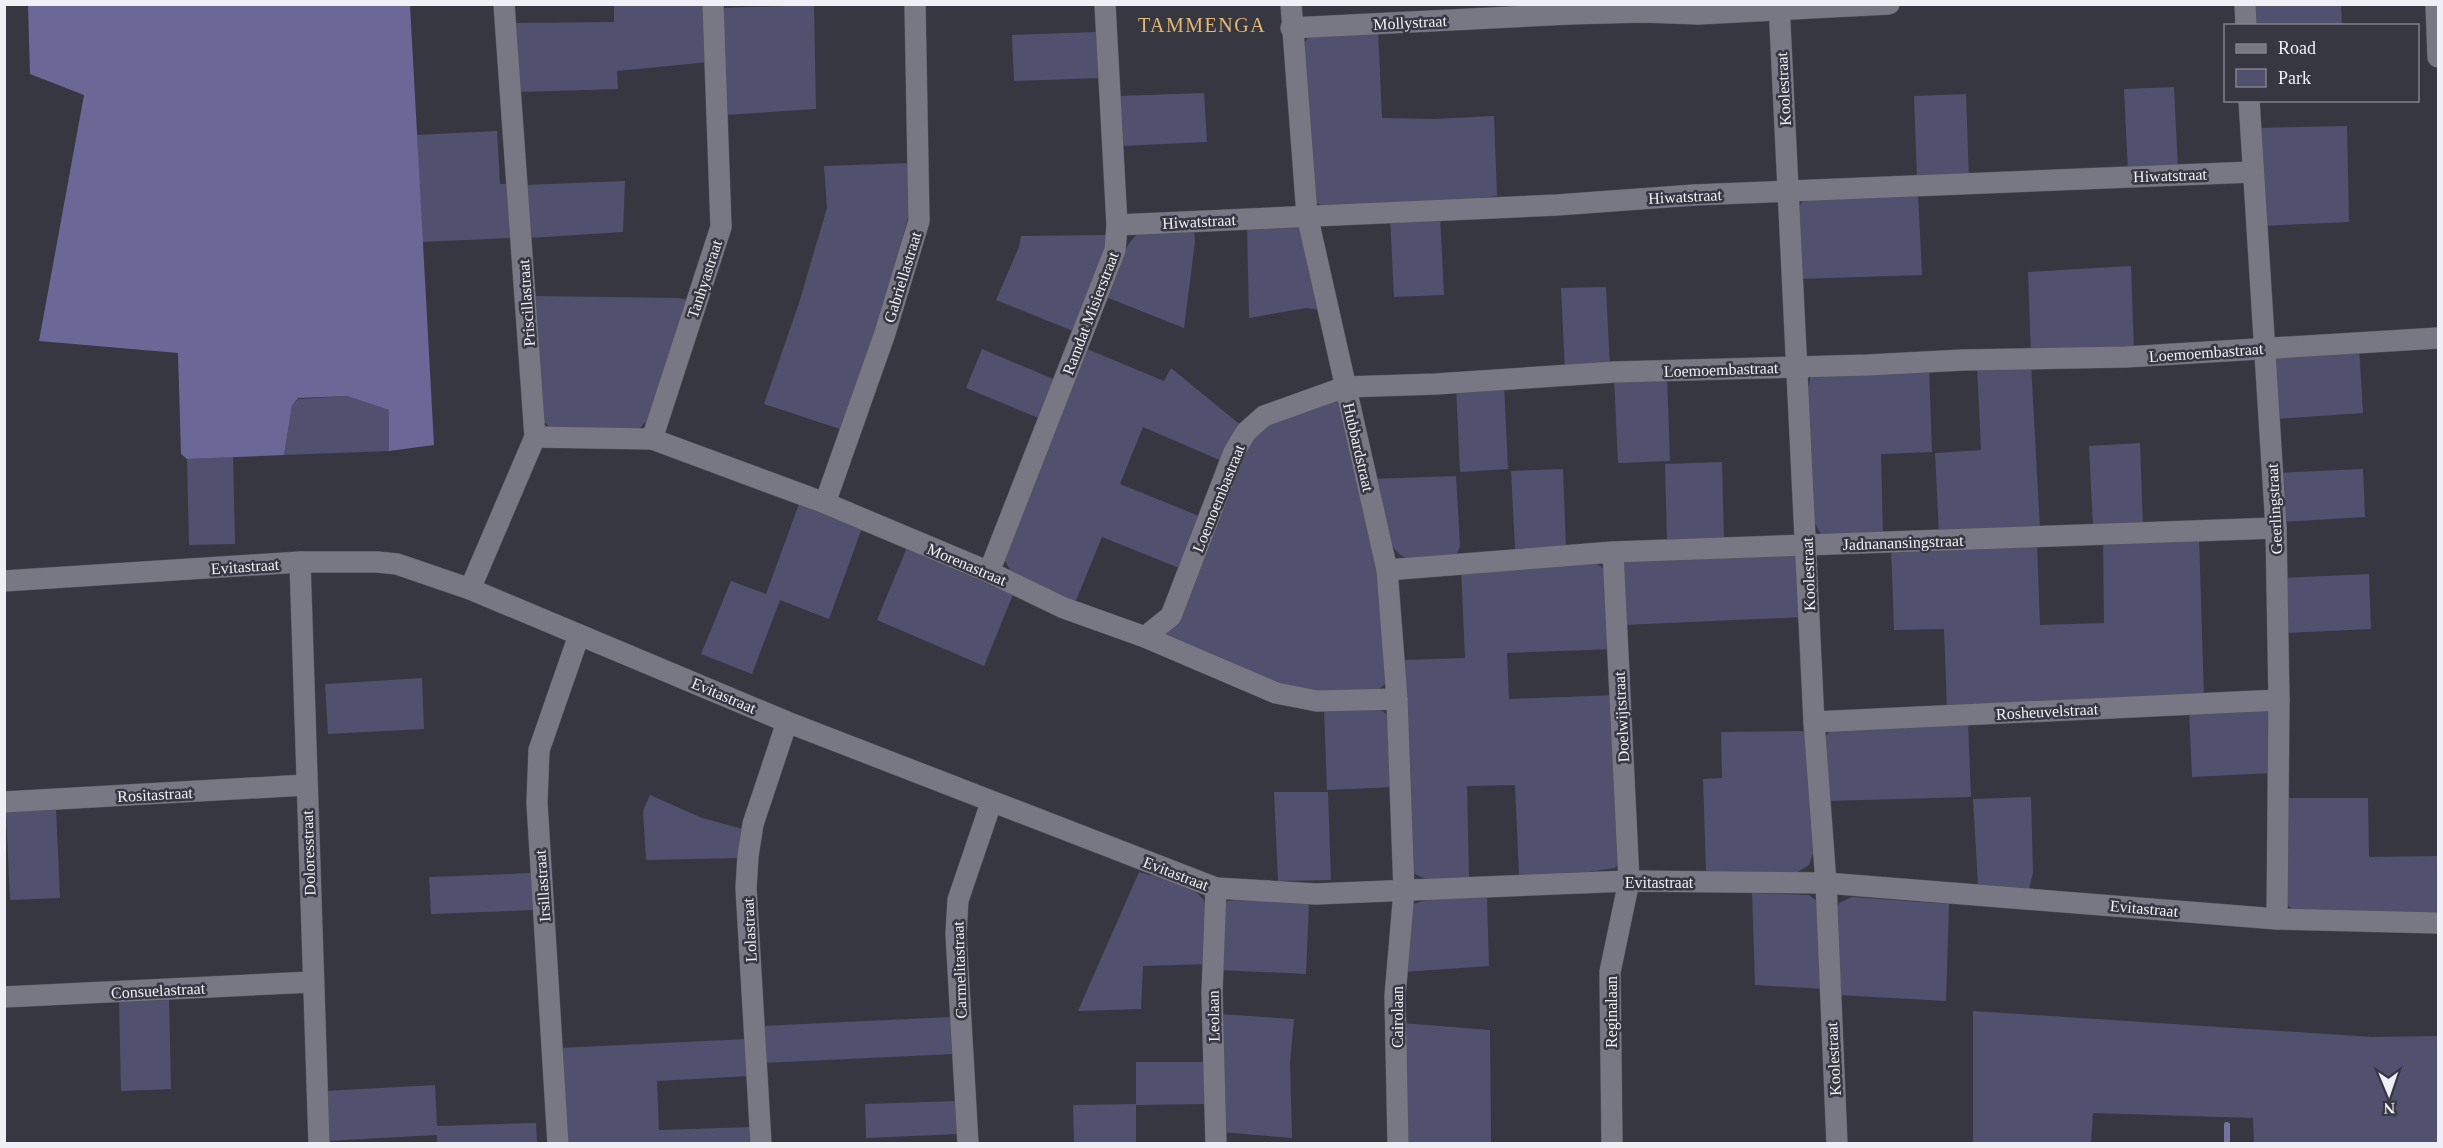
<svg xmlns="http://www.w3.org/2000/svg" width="2443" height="1148" viewBox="0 0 2443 1148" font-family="Georgia,serif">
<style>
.green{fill:#52506f}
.forest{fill:#6b6897}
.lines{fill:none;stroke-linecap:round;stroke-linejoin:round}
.stream{stroke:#7572a2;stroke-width:6}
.minor-casing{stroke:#54545e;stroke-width:22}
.minor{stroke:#787884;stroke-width:21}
.labels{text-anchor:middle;stroke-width:5;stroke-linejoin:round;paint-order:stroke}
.street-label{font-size:16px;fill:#efeff6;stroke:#373742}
.quarter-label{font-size:20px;letter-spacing:1.5px;fill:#e3b773;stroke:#373742}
</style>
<rect width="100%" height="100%" fill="#373742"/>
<g class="green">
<polygon points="614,5 707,5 709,62 617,71 618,89 518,92 514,23 614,22"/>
<polygon points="814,5 816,109 725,115 721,8"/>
<polygon points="2251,5 2341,5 2342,25 2252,25"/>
<polygon points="1378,30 1382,118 1435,119 1494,116 1497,196 1438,203 1324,207 1316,202 1302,46 1311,34"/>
<polygon points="1098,32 1100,78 1014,81 1012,35"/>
<polygon points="2174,87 2178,170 2128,172 2124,89"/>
<polygon points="1204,93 1207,142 1121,146 1119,96"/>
<polygon points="1966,94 1969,179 1917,181 1914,96"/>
<polygon points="2347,126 2349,222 2261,226 2257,128"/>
<polygon points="497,131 500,184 509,184 511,238 421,242 417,135"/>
<polygon points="910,163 912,199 908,217 881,322 843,430 764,404 799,303 827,208 824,166"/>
<polygon points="625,181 623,232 528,238 524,185"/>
<polygon points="1918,193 1922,275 1799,279 1797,209 1805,198"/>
<polygon points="1440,215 1444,295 1394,297 1390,218"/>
<polygon points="1299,224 1322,310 1306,308 1249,318 1247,226"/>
<path d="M1194 228 1195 242 1184 328 1106 297C1114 280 1124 240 1141 232Z"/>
<polygon points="1106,235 1106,248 1073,331 996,300 1019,247 1021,236"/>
<polygon points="2131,266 2134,350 2031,355 2028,272"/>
<polygon points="1606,287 1610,369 1565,371 1561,288"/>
<polygon points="532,296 679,298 689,300 654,413 636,432 551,429 542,419"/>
<polygon points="2359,347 2363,413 2273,419 2272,357"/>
<polygon points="982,349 1058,381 1041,419 966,388"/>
<polygon points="1087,349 1164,381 1171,368 1243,427 1222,461 1143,427 1120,484 1204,518 1184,570 1102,537 1075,603 1012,574 1004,559"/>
<polygon points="2031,364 2040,529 1939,534 1935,453 1981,450 1977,365"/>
<polygon points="1929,367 1932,452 1881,454 1883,538 1822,536 1812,518 1808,397 1810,378 1815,374"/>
<polygon points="1667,376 1670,461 1618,463 1614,378"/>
<polygon points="1504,385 1508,469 1460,472 1456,387"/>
<polygon points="347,396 389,410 389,451 284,455 292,406 298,399"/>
<polygon points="1339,397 1380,569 1387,682 1375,693 1292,692 1168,641 1163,630 1239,453 1276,416"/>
<polygon points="2140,443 2143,525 2093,527 2089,446"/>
<polygon points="233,457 235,544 189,545 187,459"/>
<polygon points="1722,462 1724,542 1667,543 1665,464"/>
<polygon points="1563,469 1566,547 1515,549 1511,471"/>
<polygon points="2363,469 2365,517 2280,522 2278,473"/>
<path d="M1456 476 1460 546 1456 556C1443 557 1425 562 1413 560 1383 556 1378 503 1372 479Z"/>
<polygon points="799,504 862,528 829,619 780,600 752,674 701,654 731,581 766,594"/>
<polygon points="2199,536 2204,700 1947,709 1944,629 1894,630 1891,547 2037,542 2040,625 2104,623 2103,538"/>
<polygon points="908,545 1014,592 984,666 877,620"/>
<polygon points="1798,554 1804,617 1623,625 1624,560"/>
<polygon points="1597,564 1604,569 1615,649 1507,653 1509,699 1616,695 1620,862 1615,868 1588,872 1519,875 1515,785 1467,786 1469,879 1428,880 1415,874 1410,867 1402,660 1465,658 1461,567"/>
<polygon points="2369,574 2371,629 2284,633 2282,578"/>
<polygon points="422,678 424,729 328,734 325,684"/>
<polygon points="2258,705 2271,711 2273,773 2192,777 2189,709"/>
<path d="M1324 706C1345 706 1376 700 1390 718L1394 787 1327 790Z"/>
<polygon points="1968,723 1971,797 1827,801 1825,737 1832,729"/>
<polygon points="1809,731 1814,850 1809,865 1796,873 1706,871 1703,779 1722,778 1721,732"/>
<polygon points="1274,792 1328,792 1331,880 1278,881"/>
<polygon points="650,795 702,818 743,829 737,858 646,860 643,811"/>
<polygon points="2031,797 2033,873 2029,889 1978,885 1973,799"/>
<polygon points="2283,798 2368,798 2369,857 2438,856 2438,915 2294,911 2285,902"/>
<polygon points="56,810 60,898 10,900 6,812"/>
<path d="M1139 872C1156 877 1193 885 1203 899 1211 911 1208 949 1208 964L1143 966 1141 1009 1078 1011Z"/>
<polygon points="533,873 535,910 431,914 429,877"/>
<polygon points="1752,893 1809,895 1819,903 1825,989 1755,985"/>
<polygon points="1852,897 1949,904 1946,1001 1838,995 1837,909 1839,903"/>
<polygon points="1487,898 1489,966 1403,972 1410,905 1430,899"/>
<polygon points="1236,900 1309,903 1306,974 1218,970 1223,906 1228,901"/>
<polygon points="169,1000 171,1089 121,1091 119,1001"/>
<polygon points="1973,1011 2373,1037 2438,1036 2438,1143 2254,1143 2253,1118 2093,1113 2091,1143 1973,1143"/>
<polygon points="1219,1014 1294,1019 1290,1063 1292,1138 1220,1132"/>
<polygon points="951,1017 953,1054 763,1063 761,1026"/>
<polygon points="1402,1023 1490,1030 1491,1143 1404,1143"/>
<polygon points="748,1039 750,1076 657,1081 659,1130 752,1127 753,1143 564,1143 559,1048"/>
<polygon points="1136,1062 1205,1062 1205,1104 1136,1105 1136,1143 1074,1143 1073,1105 1136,1104"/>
<polygon points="435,1085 437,1126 536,1123 537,1143 437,1143 437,1135 327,1141 325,1091"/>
<polygon points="957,1101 958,1134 866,1138 865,1104"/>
</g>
<polygon class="forest" points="28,5 410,5 434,445 389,451 389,410 347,396 298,398 292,406 284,455 187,459 181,454 178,353 39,341 84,95 30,74"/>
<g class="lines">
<polyline class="stream" points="2227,1125 2227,1144"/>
<defs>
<g id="minor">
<polyline points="1291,4 1307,215 1387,570 1397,699 1404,891 1395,996 1398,1144"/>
<polyline points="1779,4 1814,722 1826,883 1837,1144"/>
<polyline points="2245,4 2246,26"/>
<polyline points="2436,4 2438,57"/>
<polyline points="1291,28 1569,14 1643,12 1699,14 1889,4"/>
<polyline points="2249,100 2276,528 2279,700 2277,919"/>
<polyline points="1117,225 1557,205 1694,195 2253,172"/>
<polyline points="535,437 652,439 825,503 989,572 1064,608 1145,637 1276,693 1317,701 1397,699"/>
<polyline points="652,439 721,227 713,4"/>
<polyline points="825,503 885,333 919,221 915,4"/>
<polyline points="300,562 319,1144"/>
<polyline points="1387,570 1613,552 2276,528"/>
<polyline points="989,572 1115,250 1117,225 1105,4"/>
<polyline points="4,581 300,562 377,562 397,564 470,589 787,722 1216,888 1316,894 1629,881 1826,883 2277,919 2438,923"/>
<polyline points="470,589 535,437 504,4"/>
<polyline points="1145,637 1171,616 1234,452 1246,432 1264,416 1345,387 1436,384 1615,372 1868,365 1963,360 2126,357 2438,338"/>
<polyline points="1814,722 2279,700"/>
<polyline points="4,802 306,785"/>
<polyline points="1216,888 1212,993 1216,1144"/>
<polyline points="4,997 312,982"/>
<polyline points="558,1144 537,803 539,750 579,635"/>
<polyline points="761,1144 746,888 748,856 753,824 787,722"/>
<polyline points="968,1144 956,934 958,900 991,803"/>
<polyline points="1612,1144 1610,972 1629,881 1613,552"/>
</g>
</defs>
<use href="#minor" class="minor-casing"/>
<use href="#minor" class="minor"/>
</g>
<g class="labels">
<g class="street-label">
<text transform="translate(1410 22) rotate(-3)" y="6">Mollystraat</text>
<text transform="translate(1783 89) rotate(-93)" y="6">Koolestraat</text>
<text transform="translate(2170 175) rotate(-2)" y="6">Hiwatstraat</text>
<text transform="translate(1685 196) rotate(-3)" y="6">Hiwatstraat</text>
<text transform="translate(1199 221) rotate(-3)" y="6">Hiwatstraat</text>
<text transform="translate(902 277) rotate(-73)" y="6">Gabriellastraat</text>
<text transform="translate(704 279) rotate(-72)" y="6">Tanhyastraat</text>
<text transform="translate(526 303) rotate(-94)" y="6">Priscillastraat</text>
<text transform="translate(1090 313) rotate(-69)" y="6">Ramdat Misierstraat</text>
<text transform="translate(2206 352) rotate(-4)" y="6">Loemoembastraat</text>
<text transform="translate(1721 369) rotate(-2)" y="6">Loemoembastraat</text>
<text transform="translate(1359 447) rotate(77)" y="6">Hubbardstraat</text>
<text transform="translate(1218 498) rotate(-68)" y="6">Loemoembastraat</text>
<text transform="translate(2274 509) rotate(-93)" y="6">Geerlingstraat</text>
<text transform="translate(1903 542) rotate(-2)" y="6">Jadnanansingstraat</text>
<text transform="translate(967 564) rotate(23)" y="6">Morenastraat</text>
<text transform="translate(245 566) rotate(-4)" y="6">Evitastraat</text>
<text transform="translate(1808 574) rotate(-92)" y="6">Koolestraat</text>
<text transform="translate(724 695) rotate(23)" y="6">Evitastraat</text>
<text transform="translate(2047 711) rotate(-3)" y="6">Rosheuvelstraat</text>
<text transform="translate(1621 717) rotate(-93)" y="6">Doelwijtstraat</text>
<text transform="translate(155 794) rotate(-3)" y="6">Rositastraat</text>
<text transform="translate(308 853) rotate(-92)" y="6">Doloresstraat</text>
<text transform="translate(1176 873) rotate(21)" y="6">Evitastraat</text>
<text x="1659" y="888">Evitastraat</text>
<text transform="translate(542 886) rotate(-94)" y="6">Irsillastraat</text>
<text transform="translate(2144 908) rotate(5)" y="6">Evitastraat</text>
<text transform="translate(749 930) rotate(-93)" y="6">Lolastraat</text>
<text transform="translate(959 970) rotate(-92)" y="6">Carmelitastraat</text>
<text transform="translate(158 990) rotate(-3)" y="6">Consuelastraat</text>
<text transform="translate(1611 1012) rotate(-90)" y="6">Reginalaan</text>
<text transform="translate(1213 1016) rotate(-91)" y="6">Leolaan</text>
<text transform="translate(1397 1017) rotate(-90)" y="6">Cairolaan</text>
<text transform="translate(1833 1059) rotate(-93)" y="6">Koolestraat</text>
</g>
<g class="quarter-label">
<text x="1202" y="32">TAMMENGA</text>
</g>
</g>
<rect width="2443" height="1148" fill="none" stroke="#efeff6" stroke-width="12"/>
<rect x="2224" y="24" width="195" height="78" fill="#373742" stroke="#81818a" stroke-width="1.5"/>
<rect x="2236" y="44" width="30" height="9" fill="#787884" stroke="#81818a" stroke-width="1.5"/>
<text x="2278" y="54" font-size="18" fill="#efeff6">Road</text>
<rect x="2236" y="69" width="30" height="18" fill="#52506f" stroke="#81818a" stroke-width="1.5"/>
<text x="2278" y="84" font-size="18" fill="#efeff6">Park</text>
<g transform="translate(2389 1094) rotate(178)" stroke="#373742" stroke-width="4.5" paint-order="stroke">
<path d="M0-4.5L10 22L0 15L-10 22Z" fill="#efeff6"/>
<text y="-9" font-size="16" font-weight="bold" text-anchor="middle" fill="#efeff6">N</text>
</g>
</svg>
